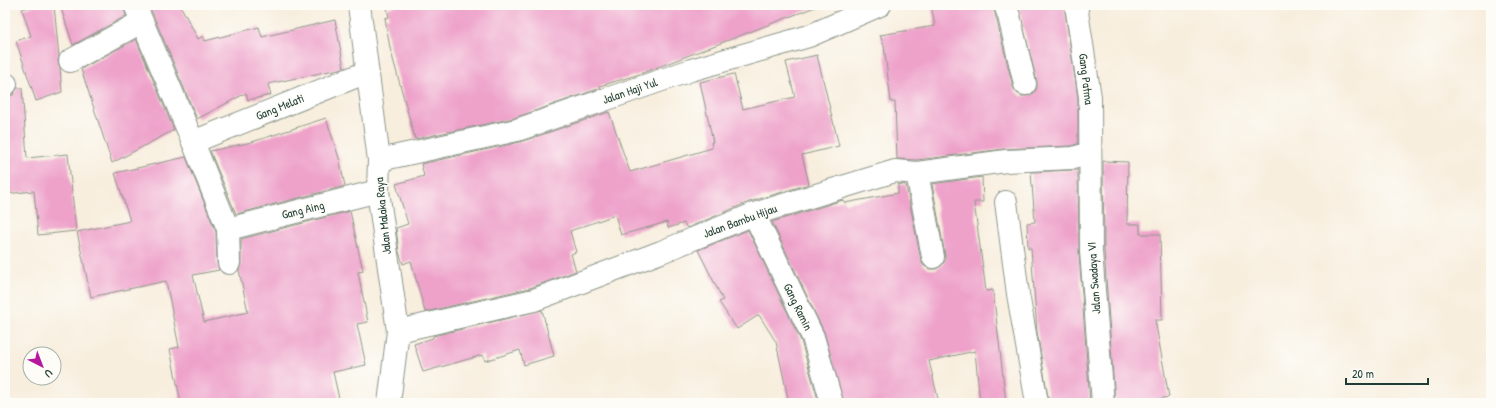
<svg xmlns="http://www.w3.org/2000/svg" width="1496" height="408" viewBox="0 0 1496 408" font-family="'Patrick Hand',sans-serif">
<style>
.building{fill:#eea2ca}
.lines{fill:none;stroke-linecap:round;stroke-linejoin:round}
.minor-casing{stroke:#8c9689;stroke-width:24}
.tertiary-casing{stroke:#8c9689;stroke-width:24}
.minor{stroke:#fff;stroke-width:22}
.tertiary{stroke:#fff;stroke-width:22}
.labels{text-anchor:middle;stroke-width:3.5;stroke-linejoin:round;paint-order:stroke}
.street-label{font-size:12px;fill:#1f3d34;stroke:#fdfcf7}
</style>
<rect width="100%" height="100%" fill="#fdfcf7"/>
<filter id="ink" filterUnits="userSpaceOnUse"><feTurbulence type="fractalNoise" baseFrequency=".025" numOctaves="2"/><feDisplacementMap in="SourceGraphic" scale="8" xChannelSelector="R" yChannelSelector="G"/><feConvolveMatrix kernelMatrix="1 2 1 2 8 2 1 2 1" color-interpolation-filters="sRGB"/></filter>
<filter id="wash" filterUnits="userSpaceOnUse"><feTurbulence type="fractalNoise" baseFrequency=".012" numOctaves="4" result="noise"/><feDisplacementMap in="SourceGraphic" scale="16" xChannelSelector="R" yChannelSelector="G"/><feGaussianBlur stdDeviation="0.9" result="paint"/><feColorMatrix in="noise" values="0 0 0 0 0 0 0 0 0 0 0 0 0 0 0 0 0 1.4 0 .05"/><feComposite in="paint" operator="in"/></filter>
<g filter="url(#wash)">
<rect width="100%" height="100%" fill="#f8eede"/>
<g id="blocks">
<g class="building">
<polygon points="36,5 54,5 59,57 58,61 60,68 62,92 36,101 16,41 31,36 22,9"/>
<polygon points="60,5 123,5 126,16 73,45"/>
<polygon points="149,5 180,5 198,39 203,36 205,41 259,27 262,37 335,20 344,68 268,84 271,95 248,100 246,93 197,119"/>
<polygon points="399,5 815,5 815,7 640,74 600,86 601,88 514,118 415,139 390,48 385,18 389,17 387,8"/>
<polygon points="931,5 993,5 1013,87 1016,92 1021,96 1027,96 1034,93 1037,88 1037,82 1018,5 1064,5 1078,98 1078,144 1071,146 1004,149 917,160 897,159 895,102 891,102 884,46 880,35 935,26"/>
<polygon points="136,39 174,130 112,163 81,69"/>
<polygon points="817,55 839,146 802,155 809,184 749,202 687,228 684,223 668,228 667,222 621,235 615,215 570,231 576,252 571,254 576,271 530,288 425,312 411,261 403,264 399,252 396,228 408,224 396,184 424,176 421,164 520,142 609,112 630,172 712,148 711,142 713,142 700,82 734,74 743,109 795,97 786,62"/>
<polygon points="17,88 22,88 27,158 68,154 76,231 38,235 34,191 5,194 5,96 13,95"/>
<polygon points="326,118 339,158 345,186 236,214 210,151 252,142"/>
<polygon points="186,157 216,232 217,263 219,270 193,275 204,322 248,312 239,270 241,263 241,239 350,211 363,271 358,272 368,322 357,324 366,365 333,372 340,403 181,403 170,349 179,347 166,281 91,297 77,232 130,221 115,173"/>
<polygon points="1103,161 1128,162 1127,224 1140,224 1140,234 1160,234 1162,320 1155,320 1169,397 1138,403 1115,403 1104,251"/>
<polygon points="1074,170 1078,170 1079,253 1090,403 1049,403 1037,332 1031,248 1028,248 1027,223 1035,222 1031,172"/>
<polygon points="982,177 983,202 974,202 986,291 993,290 1006,403 980,403 975,351 929,361 939,403 844,403 824,332 772,222 843,200 845,203 898,193 898,184 906,185 921,260 923,265 929,269 936,269 941,266 945,261 945,255 932,184"/>
<polygon points="748,230 801,341 819,403 789,403 776,342 759,315 737,329 719,302 723,300 698,250"/>
<polygon points="542,310 554,356 524,365 520,350 485,361 483,355 423,372 414,344 433,338 433,336"/>
</g>
</g>
</g>
<g filter="url(#ink)">
<use href="#blocks" fill-opacity="0" stroke="#8c9689" stroke-width="1"/>
<g class="lines">
<defs>
<g id="minor">
<polyline points="135,5 193,142 228,229 229,263"/>
<polyline points="1005,5 1009,16 1025,84"/>
<polyline points="1076,5 1090,97 1091,252 1103,403"/>
<polyline points="70,61 141,22"/>
<polyline points="5,84 6,84"/>
<polyline points="193,142 367,72"/>
<polyline points="379,160 517,130 691,70 809,36 880,5"/>
<polyline points="917,173 933,257"/>
<polyline points="1006,202 1018,294 1037,403"/>
<polyline points="754,214 813,337 832,403"/>
<polyline points="228,229 378,191"/>
<polyline points="398,331 534,300 661,252 754,214 895,171 917,173 1006,161 1073,158 1090,153"/>
</g>
<polyline id="tertiary" points="359,5 379,160 378,191 398,331 389,403"/>
</defs>
<use href="#minor" class="minor-casing"/>
<use href="#tertiary" class="tertiary-casing"/>
<use href="#minor" class="minor"/>
<use href="#tertiary" class="tertiary"/>
</g>
</g>
<g class="labels">
<g class="street-label">
<text transform="translate(1086 79) rotate(83)" y="4">Gang Patma</text>
<text transform="translate(630 91) rotate(-19)" y="4">Jalan Haji Yul</text>
<text transform="translate(280 107) rotate(-22)" y="4">Gang Melati</text>
<text transform="translate(303 210) rotate(-14)" y="4">Gang Aing</text>
<text transform="translate(383 216) rotate(-96)" y="4">Jalan Malaka Raya</text>
<text transform="translate(740 221) rotate(-20)" y="4">Jalan Bambu Hijau</text>
<text transform="translate(1094 278) rotate(-94)" y="4">Jalan Swadaya VI</text>
<text transform="translate(798 307) rotate(64)" y="4">Gang Ramin</text>
</g>
</g>
<rect width="1496" height="408" fill="none" stroke="#fdfcf7" stroke-width="20"/>
<g transform="translate(42 366) rotate(138)"><circle r="19" fill="#fdfcf7" stroke="#a4b0a9"/>
<path d="M0-3L7 15L0 10L-7 15Z" fill="#b5179e"/>
<text y="-6" font-size="11" font-weight="bold" text-anchor="middle" fill="#1f3d34">U</text>
</g>
<path d="M1346 378v6h82v-6" fill="none" stroke="#1f3d34" stroke-width="2"/>
<text x="1352" y="378" font-size="12" fill="#1f3d34" stroke="#fdfcf7" stroke-width="3" paint-order="stroke">20 m</text>
</svg>
